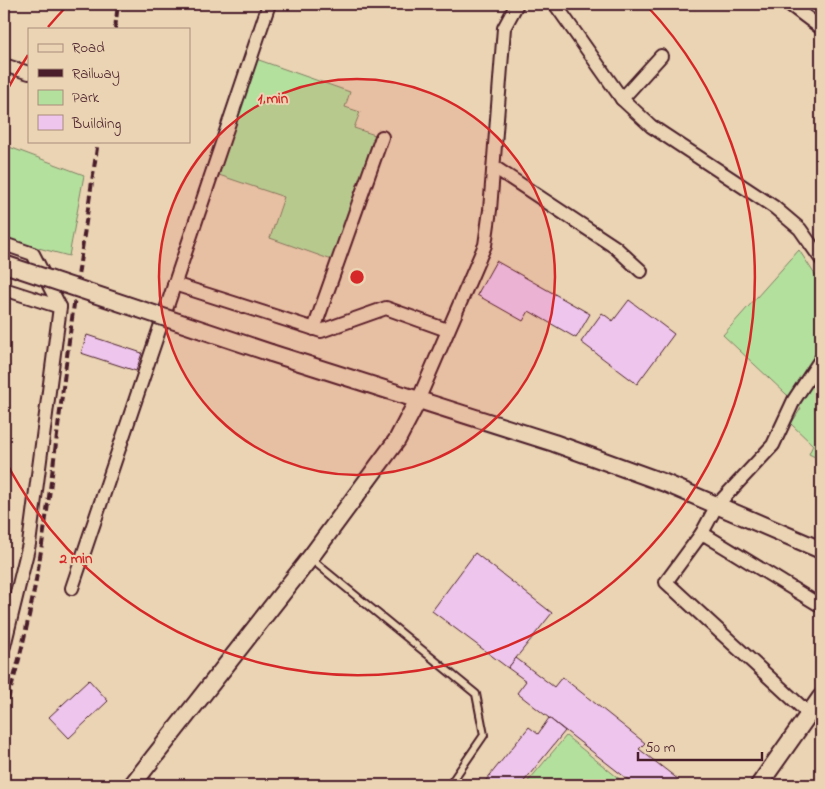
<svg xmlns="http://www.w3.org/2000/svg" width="825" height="789" viewBox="0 0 825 789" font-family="'Indie Flower',sans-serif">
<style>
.green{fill:#b4e09d;stroke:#7f8064}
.building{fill:#eec5ec;stroke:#4a1f2b}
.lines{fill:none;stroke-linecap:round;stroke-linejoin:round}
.service-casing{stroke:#4a1f2b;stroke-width:10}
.minor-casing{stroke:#4a1f2b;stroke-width:16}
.tertiary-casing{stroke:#4a1f2b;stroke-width:20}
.service{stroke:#ead4b3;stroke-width:6}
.minor{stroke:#ead4b3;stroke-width:12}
.tertiary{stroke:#ead4b3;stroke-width:16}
.rail{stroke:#4a1f2b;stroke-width:4;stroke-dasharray:8 4;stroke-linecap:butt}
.tertiary-bridge-casing{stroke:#4a1f2b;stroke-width:20;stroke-linecap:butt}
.tertiary-bridge{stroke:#ead4b3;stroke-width:16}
.ring{fill:none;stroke:#d62828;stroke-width:2.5}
.centre{fill:#d62828;stroke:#ead4b3;stroke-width:2.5}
.ring-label{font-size:15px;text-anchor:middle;font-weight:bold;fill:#d62828;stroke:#ead4b3;stroke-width:4;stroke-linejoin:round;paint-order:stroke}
</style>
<rect width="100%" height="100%" fill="#ead4b3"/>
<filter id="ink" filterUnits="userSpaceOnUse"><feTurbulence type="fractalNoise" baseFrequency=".02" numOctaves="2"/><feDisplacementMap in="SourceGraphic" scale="10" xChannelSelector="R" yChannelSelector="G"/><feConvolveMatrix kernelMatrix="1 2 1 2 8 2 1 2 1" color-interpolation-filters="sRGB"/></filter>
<g filter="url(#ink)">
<g class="green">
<polygon points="256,59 350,92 345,107 360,112 354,128 375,135 332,260 270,238 284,197 216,174"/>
<polygon points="4,145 84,175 69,256 4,239"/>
<polygon points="799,250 821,284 821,460 809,454 813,445 791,424 801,408 723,335"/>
<polygon points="566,736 627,785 525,785"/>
</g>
<g class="building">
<polygon points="496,261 590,314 576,338 529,311 523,321 477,295"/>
<polygon points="629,300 674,334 637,384 581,342 602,313 613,321"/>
<polygon points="87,335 142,353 136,371 81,353"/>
<polygon points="475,553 552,613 508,668 432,611"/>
<polygon points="516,658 554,687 562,677 645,743 639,749 679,780 674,785 635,785 517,693 526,681 508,668"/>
<polygon points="89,680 108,701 69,738 49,717"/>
<polygon points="549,718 565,731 521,785 482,785 529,727 538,734"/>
</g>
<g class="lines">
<defs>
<polyline id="service" points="311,559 476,694 484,735 451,783"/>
<g id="minor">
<polyline points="555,4 622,99 651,126 774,207 800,229 821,259"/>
<polyline points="789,4 821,28"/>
<polyline points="4,65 29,73"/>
<polyline points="622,99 661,56"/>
<polyline points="494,167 615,247 641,271"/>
<polyline points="4,244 33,254 60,307 29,544 4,646"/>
<polyline points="174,284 321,331 386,308 447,330"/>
<polyline points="4,289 60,307"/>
<polyline points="314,329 382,137"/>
<polyline points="419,398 485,245 490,210 504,28 517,4"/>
<polyline points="702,533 821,606"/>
<polyline points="72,588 269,4"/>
<polyline points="809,714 666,582 702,533 717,505 773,445 794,400 821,359"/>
</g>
<g id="tertiary">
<polyline points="271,353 554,443 665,483 821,550"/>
<polyline points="132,785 310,558 397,440 419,398"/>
<polyline points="759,785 821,697"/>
</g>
</defs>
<use href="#service" class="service-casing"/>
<use href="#minor" class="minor-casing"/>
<use href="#tertiary" class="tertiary-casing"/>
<use href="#service" class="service"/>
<use href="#minor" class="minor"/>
<use href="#tertiary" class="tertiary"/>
<g class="rail">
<polyline points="115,29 118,4"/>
<path d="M4 711C38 606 49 496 63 388 73 305 86 223 98 141"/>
</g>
<defs>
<polyline id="tertiary-bridge" points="4,264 271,353"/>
</defs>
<use href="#tertiary-bridge" class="tertiary-bridge-casing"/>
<use href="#tertiary-bridge" class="tertiary-bridge"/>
</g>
</g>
<circle cx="357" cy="277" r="198" fill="#d62828" fill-opacity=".12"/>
<g class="ring">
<circle cx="357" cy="277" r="198"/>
<path d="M5 94A397 397 0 0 1 28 55M48 27A397 397 0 0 1 67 6M647 6A397 397 0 1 1 5 460"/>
</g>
<circle cx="357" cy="277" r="8" class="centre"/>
<g class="ring-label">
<text x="273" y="103">1 min</text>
<text x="76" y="563">2 min</text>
</g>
<rect width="825" height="789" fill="none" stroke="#ead4b3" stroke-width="20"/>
<rect x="10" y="10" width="805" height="769" fill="none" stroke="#4a1f2b" stroke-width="2" filter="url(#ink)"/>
<rect x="28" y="28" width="162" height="115" fill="#ead4b3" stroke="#aa8c7d"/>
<rect x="38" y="44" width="25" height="8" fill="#ead4b3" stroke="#aa8c7d"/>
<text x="72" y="52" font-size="15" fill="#4a1f2b">Road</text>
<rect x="38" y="69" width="25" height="8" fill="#4a1f2b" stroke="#aa8c7d"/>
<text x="72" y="78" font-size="15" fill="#4a1f2b">Railway</text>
<rect x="38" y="90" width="25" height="15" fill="#b4e09d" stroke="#aa8c7d"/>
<text x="72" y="102" font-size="15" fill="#4a1f2b">Park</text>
<rect x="38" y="115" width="25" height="15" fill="#eec5ec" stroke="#aa8c7d"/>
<text x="72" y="128" font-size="15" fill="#4a1f2b">Building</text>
<path d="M638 752v8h124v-8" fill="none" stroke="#4a1f2b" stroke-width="2.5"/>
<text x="645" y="752" font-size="15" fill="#4a1f2b" stroke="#ead4b3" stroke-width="4" paint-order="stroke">50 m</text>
</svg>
